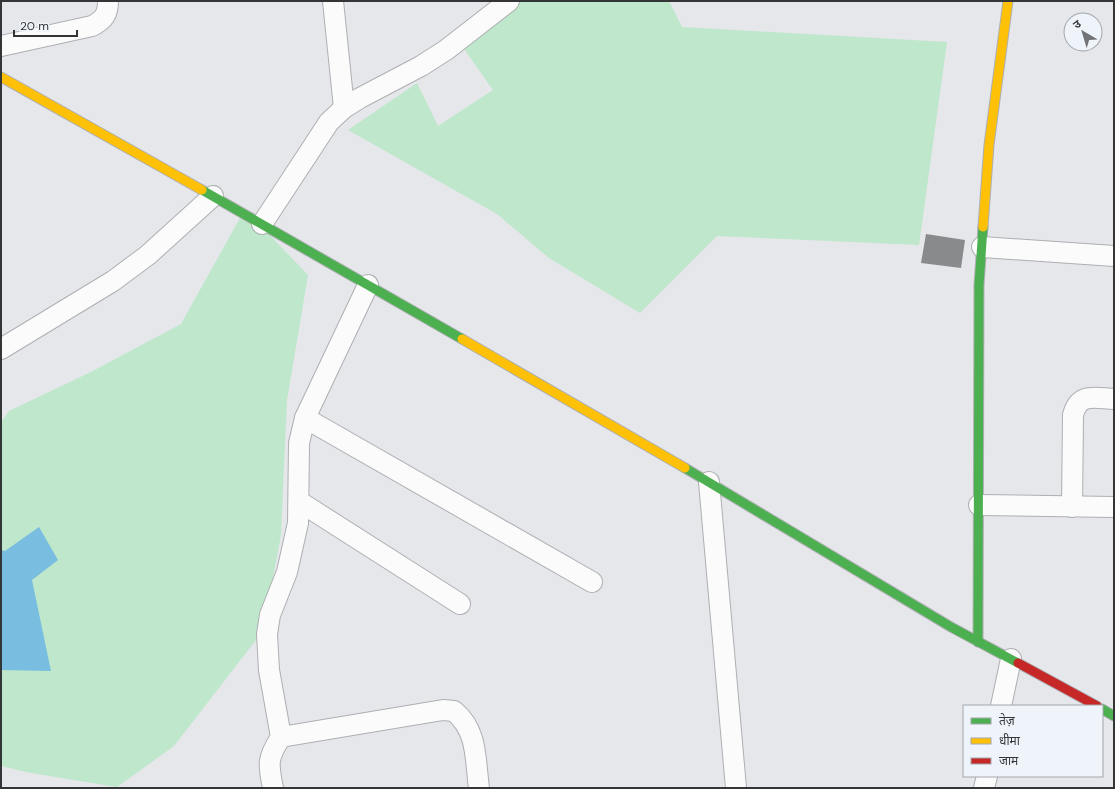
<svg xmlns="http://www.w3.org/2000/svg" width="1115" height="789" viewBox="0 0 1115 789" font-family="'DM Sans','Noto Sans Devanagari',sans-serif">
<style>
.green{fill:#bee7cb}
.water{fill:#79bee0}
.building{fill:#898a8c}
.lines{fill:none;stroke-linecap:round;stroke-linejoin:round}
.street-casing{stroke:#adafb2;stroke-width:22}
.fast-casing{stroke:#adafb2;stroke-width:11}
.slow-casing{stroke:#adafb2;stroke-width:11}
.jam-casing{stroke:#adafb2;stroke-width:11}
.street{stroke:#fbfbfc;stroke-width:20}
.fast{stroke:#4caf50;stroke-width:9}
.slow{stroke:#ffc107;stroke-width:9}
.jam{stroke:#c62828;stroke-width:9}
</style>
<rect width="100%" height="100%" fill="#e5e7ea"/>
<g class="green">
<polygon points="516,1 669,1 682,27 947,42 919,245 717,236 640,313 549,258 497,214 348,130 417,83 438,126 493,90 460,43"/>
<polygon points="245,209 308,275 287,400 281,535 263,631 174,746 117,787 31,773 1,766 1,422 9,411 89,373 181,324"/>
</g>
<polygon class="water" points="39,527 58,560 32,580 51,671 1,670 1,550 5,551"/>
<polygon class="building" points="926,234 965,240 961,268 921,263"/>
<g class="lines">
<defs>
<g id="street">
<polyline points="333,1 344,108"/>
<path d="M1 46 92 26C104 20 108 14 108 1"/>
<polyline points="262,224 329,122 344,108 360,98 421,66 446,50 509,1"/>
<polyline points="982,247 1114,256"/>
<polyline points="1,349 113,281 148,255 213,196"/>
<polyline points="305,418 592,582"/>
<polyline points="709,482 736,788"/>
<polyline points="300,502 460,604"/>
<polyline points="979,505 1114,507"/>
<path d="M1072 507 1073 415C1079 392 1095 398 1114 399"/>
<polyline points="1001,706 1011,659"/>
<path d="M281 737 443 710 454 711C478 731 475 759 479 788"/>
<path d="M273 788C268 764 267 758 281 737L269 670 267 634 270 615 287 572 298 523 299 443 305 418 368 285"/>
<polyline points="984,788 987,776"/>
</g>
<g id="fast">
<polyline points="202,190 462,339"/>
<polyline points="685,468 951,627 1018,663"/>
<polyline points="978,642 979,285 983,227"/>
<polyline points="1102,709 1114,716"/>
</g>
<g id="slow">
<polyline points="1,77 202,190"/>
<polyline points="983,227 989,145 1008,1"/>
<polyline points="462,339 685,468"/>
</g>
<polyline id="jam" points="1018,663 1097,706"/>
</defs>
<use href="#street" class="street-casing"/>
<use href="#fast" class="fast-casing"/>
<use href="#slow" class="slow-casing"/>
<use href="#jam" class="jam-casing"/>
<use href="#street" class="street"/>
<use href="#fast" class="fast"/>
<use href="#slow" class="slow"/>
<use href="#jam" class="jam"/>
</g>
<rect width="1115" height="789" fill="none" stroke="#333537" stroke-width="4"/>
<rect x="963" y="705" width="140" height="72" fill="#eff3fa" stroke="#a4a7ac"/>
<rect x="971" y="718" width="20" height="6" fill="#4caf50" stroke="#a4a7ac"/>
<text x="999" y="725" font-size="12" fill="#333537">तेज़</text>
<rect x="971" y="738" width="20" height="6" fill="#ffc107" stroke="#a4a7ac"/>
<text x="999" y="745" font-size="12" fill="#333537">धीमा</text>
<rect x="971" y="758" width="20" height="6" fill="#c62828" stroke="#a4a7ac"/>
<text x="999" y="765" font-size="12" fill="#333537">जाम</text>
<g transform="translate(1083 32) rotate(322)"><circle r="19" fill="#eff3fa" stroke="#a4a7ac"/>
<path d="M0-3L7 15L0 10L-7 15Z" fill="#717376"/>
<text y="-6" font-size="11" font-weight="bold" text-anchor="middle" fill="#333537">उ</text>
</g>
<path d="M14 30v6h63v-6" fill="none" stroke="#333537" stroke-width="2"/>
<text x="20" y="30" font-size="12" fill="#333537" stroke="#eff3fa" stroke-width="3" paint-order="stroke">20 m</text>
</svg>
